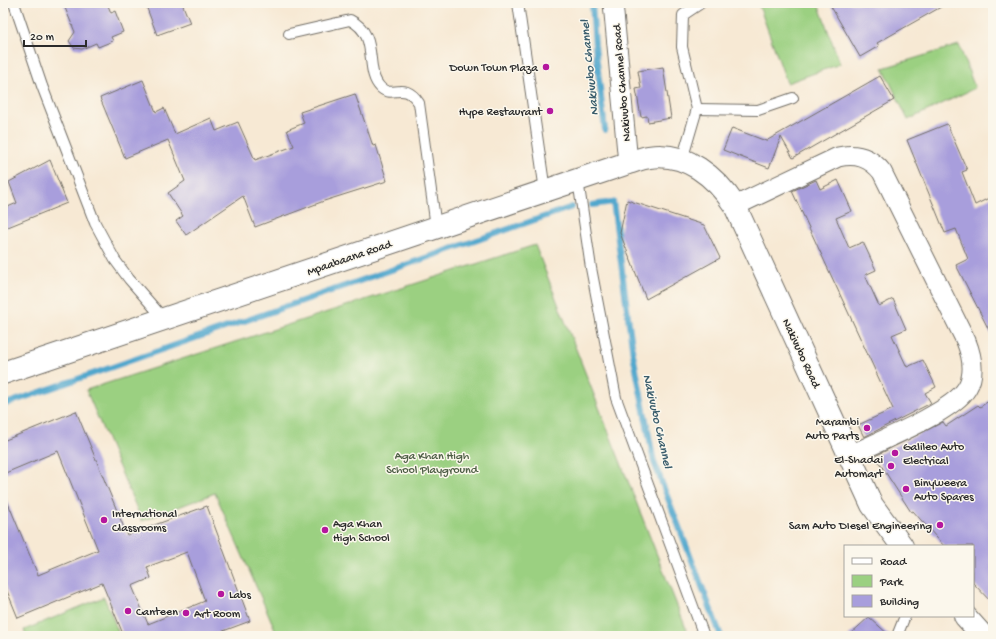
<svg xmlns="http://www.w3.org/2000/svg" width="996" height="639" viewBox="0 0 996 639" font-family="'Gochi Hand',sans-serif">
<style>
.green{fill:#9bd081;stroke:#637e56}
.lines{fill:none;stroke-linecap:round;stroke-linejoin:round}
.stream{stroke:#51a7cd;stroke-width:6}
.building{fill:#a89edc;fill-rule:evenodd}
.service-casing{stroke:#726e66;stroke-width:12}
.minor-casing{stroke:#726e66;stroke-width:21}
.tertiary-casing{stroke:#726e66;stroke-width:24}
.service{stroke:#fff;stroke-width:10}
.minor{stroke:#fff;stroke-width:19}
.tertiary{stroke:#fff;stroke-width:22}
.poi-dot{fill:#b5179e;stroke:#fbf7ec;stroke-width:1.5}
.labels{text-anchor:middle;stroke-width:3;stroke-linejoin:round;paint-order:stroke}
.poi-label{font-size:12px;fill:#2b2b2b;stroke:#fbf7ec;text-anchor:start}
.street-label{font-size:12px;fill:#2b2b2b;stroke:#fbf7ec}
.park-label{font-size:12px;fill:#4d5d45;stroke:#fbf7ec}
.water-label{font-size:13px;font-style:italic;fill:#3a5d6c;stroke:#fbf7ec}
</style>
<rect width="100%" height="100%" fill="#fbf7ec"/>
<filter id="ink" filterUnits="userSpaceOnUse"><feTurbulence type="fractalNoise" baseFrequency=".025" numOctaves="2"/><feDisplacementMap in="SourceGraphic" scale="8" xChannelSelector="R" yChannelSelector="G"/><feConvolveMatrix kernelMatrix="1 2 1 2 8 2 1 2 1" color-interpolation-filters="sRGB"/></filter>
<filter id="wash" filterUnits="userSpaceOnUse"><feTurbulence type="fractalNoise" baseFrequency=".012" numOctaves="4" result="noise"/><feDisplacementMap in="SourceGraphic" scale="16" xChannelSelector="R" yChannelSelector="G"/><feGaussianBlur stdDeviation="0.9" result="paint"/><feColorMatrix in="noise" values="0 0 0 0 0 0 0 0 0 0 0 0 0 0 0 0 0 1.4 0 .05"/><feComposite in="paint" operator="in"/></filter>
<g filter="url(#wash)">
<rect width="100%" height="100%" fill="#f7e9d4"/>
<g class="green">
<polygon points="758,3 818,3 840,64 787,83"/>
<polygon points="959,45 975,88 908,120 883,68"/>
<polygon points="535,245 689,636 278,636 215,493 142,521 86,390"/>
<polygon points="104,597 120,636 26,636 24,630"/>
</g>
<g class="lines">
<g class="stream">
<polyline points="592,3 595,45 605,130"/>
<polyline points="592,205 613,202 633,354 654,462 721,636"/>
<polyline points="3,405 572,207"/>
</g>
</g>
<g id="blocks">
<g class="building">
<polygon points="63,3 107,3 111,13 115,11 123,32 111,37 113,41 98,47 96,43 82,49 74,48 69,41 75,32"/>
<polygon points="145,3 182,3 190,23 157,35"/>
<polygon points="829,3 948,3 877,43 879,46 860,57"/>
<polygon points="663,67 671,118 648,122 647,116 641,117 636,89 641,88 638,71"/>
<polygon points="880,76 894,100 793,158 781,137 769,168 723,150 732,128 766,141"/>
<polygon points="143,80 156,112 164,108 175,134 211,118 216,131 238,122 255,160 294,146 287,130 304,123 300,112 355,94 373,146 376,145 387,181 324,201 255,227 243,196 186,235 176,221 183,216 168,193 185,181 168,140 125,158 100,98"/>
<polygon points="947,124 967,170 962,172 975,205 993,196 993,338 956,265 968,259 956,229 945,233 907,140"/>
<polygon points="50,160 67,203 3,229 3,209 17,203 9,182"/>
<polygon points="816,180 820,189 838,180 852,211 836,218 849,248 863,242 876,270 865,275 879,306 893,299 906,329 892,335 907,367 923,360 936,387 925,393 931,403 864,437 858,425 893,409 792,191"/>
<polygon points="627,200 704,225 720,258 646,299 620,233"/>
<polygon points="993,398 993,604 973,583 973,546 944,546 913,511 911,512 875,456 943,422 946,426 978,405 980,407"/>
<path d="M76 411 127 535 207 506 250 621 210 636H119L123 634 102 583 18 618 3 581V491L38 575 98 550 58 451 3 474V441ZM187 552 205 601 148 624 132 586 151 578 147 567Z"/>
<polygon points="869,617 890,636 848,636"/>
</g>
</g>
</g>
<g filter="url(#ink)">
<use href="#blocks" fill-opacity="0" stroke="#726e66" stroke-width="1"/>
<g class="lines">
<defs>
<g id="service">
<polyline points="14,3 42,86 95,223 115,260 129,279 164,319"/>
<polyline points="518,3 545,191"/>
<path d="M289 34 350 20C381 35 363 71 381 88 393 99 404 80 419 103L436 227"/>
<polyline points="697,109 758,110 793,98"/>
<polyline points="682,160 697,109 682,47 683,15 701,3"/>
<polyline points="578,180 591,268 616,398 704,636"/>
<polyline points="897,636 905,616"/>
</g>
<g id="minor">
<polyline points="613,3 628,163"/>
<path d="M735 206 838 157C856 153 870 157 882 172L966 341C972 356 976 373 967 388 953 412 878 442 850 455"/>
</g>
<g id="tertiary">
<path d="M3 373 628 163C635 161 642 158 649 157 686 151 716 177 735 206L872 505 902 546"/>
<polyline points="965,616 983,636"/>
</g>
</defs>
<use href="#service" class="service-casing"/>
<use href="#minor" class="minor-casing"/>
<use href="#tertiary" class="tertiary-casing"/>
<use href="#service" class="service"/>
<use href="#minor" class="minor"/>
<use href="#tertiary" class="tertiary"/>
</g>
</g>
<g class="poi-dot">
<circle cx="546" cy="67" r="4"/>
<circle cx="550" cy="111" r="4"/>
<circle cx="867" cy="428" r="4"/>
<circle cx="895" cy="453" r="4"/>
<circle cx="891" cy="466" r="4"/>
<circle cx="906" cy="489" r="4"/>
<circle cx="104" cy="520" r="4"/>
<circle cx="940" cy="525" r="4"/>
<circle cx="325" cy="530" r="4"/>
<circle cx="221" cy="594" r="4"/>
<circle cx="128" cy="611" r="4"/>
<circle cx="186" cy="613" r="4"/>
</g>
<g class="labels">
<g class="poi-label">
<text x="538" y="71" text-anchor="end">Down Town Plaza</text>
<text x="542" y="115" text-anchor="end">Hype Restaurant</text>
<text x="859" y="425" text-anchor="end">Marambi<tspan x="859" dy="14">Auto Parts</tspan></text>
<text x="903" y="450">Galileo Auto<tspan x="903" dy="14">Electrical</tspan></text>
<text x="883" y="463" text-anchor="end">El-Shadai<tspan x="883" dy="14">Automart</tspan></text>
<text x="914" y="486">Binyweera<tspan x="914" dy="14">Auto Spares</tspan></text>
<text x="112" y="517">International<tspan x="112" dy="14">Classrooms</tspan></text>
<text x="333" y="527">Aga Khan<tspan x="333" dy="14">High School</tspan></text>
<text x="932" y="529" text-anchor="end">Sam Auto DIesel Engineering</text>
<text x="229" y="598">Labs</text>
<text x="136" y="615">Canteen</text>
<text x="194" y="617">Art Room</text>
</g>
<g class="street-label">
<text transform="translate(621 83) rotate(-95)" y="4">Nakivubo Channel Road</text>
<text transform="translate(349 257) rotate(-19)" y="4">Mpaabaana Road</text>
<text transform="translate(802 353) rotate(65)" y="4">Nakivubo Road</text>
</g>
<g class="park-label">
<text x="432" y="459">Aga Khan High<tspan x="432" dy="14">School Playground</tspan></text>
</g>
<g class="water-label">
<text transform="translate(588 68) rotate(-96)" y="5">Nakivubo Channel</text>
<text transform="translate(659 421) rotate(77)" y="5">Nakivubo Channel</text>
</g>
</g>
<rect width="996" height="639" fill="none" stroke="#fbf7ec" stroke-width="16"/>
<rect x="844" y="545" width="130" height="72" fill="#fbf7ec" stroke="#a8a59f"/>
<rect x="852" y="558" width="20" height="6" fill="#ffffff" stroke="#a8a59f"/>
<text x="880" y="565" font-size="12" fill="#2b2b2b">Road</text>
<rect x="852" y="575" width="20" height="12" fill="#9bd081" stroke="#a8a59f"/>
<text x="880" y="585" font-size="12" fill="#2b2b2b">Park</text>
<rect x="852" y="595" width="20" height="12" fill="#a89edc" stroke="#a8a59f"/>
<text x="880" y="605" font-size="12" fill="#2b2b2b">Building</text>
<path d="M24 40v6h62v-6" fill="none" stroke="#2b2b2b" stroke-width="2"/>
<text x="30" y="40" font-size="12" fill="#2b2b2b" stroke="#fbf7ec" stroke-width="3" paint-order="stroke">20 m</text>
</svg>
